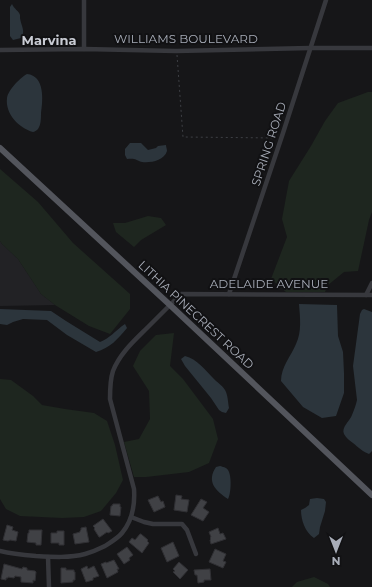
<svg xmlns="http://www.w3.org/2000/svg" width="372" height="587" viewBox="0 0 372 587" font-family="Montserrat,sans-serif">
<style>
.built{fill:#222225}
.green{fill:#1e261f}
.water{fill:#2c353c}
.building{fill:#404145;stroke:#303034}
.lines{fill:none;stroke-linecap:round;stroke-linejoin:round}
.path{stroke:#3d3f44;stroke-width:1;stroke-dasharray:2 3;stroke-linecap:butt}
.minor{stroke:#37383d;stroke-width:4.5}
.major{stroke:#53555c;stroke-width:6}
.labels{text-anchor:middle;stroke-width:4;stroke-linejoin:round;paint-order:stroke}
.street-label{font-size:12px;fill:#a8adb8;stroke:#111113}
.neighbourhood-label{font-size:13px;font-weight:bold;fill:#c9ccd4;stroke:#111113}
</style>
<rect width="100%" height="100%" fill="#161618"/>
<polygon class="built" points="0,241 2,244 18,259 41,294 55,305 0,306"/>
<g class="green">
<polygon points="368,92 372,92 372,212 369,220 358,271 344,272 328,285 325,292 286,292 271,279 287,237 282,219 289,181 311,146 325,121 338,103"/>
<polygon points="0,169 38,202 73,243 130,294 130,309 110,334 89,326 55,305 41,294 18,259 2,244 0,241"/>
<polygon points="148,216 161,218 166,225 141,240 134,247 116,232 113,223 125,223"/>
<polygon points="174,333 170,366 183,379 213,419 218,439 209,463 189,472 146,477 134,477 124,442 139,439 150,419 149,391 133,366 140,351 156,335"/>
<polygon points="0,379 11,380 33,396 42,405 65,409 94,413 107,421 115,445 123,480 116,493 101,511 84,517 62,518 20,516 6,509 0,499"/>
<polygon points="314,577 328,584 330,587 292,587 297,582"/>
</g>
<g class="water">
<path d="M12 4C14 9 19 11 20 15 20 16 20 17 20 18 21 26 26 31 21 38L13 40 10 36V7Z"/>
<path d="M27 74C45 76 43 100 41 113 41 118 41 125 38 129 37 130 34 132 33 132 19 128 5 114 7 98 8 90 20 78 27 74Z"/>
<path d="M130 143H141L148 150 156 148 158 146 166 145C166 147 167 149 167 151 164 161 150 163 142 162 135 160 136 158 127 159L125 155V149Z"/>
<path d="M299 304 337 305 338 336 343 352 344 373V393L336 416 322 418 303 407 281 381C281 367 291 356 296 344 302 332 300 317 299 304Z"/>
<path d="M0 309 51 311 66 321 100 342C109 339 116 330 125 324L127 328C118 339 110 348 96 352L67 335 47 320 23 319 13 322 7 325 0 324Z"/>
<path d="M364 309 372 312V451L369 454C363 452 358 447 353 443 350 441 346 438 344 434 341 427 350 421 352 415 354 410 356 405 357 400L353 366 360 314 362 310Z"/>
<path d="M185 356C197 359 205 370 214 379 218 383 222 385 225 390 228 395 228 403 229 408L226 413 222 412 219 410 211 398 185 366 181 359Z"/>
<path d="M220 466C223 467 226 467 228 470 232 476 231 494 228 499 216 491 206 482 216 467Z"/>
<path d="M317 498 324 499 326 502 325 511 320 527 319 534 314 538C305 532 301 520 301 510L305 508 309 505 310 499Z"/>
</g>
<g class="building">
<polygon points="176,495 182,496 181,499 189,500 187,512 174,510"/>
<polygon points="158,496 161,502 163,501 165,507 154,512 148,500"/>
<polygon points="201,499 207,502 203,508 209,512 203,521 191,515"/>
<polygon points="113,504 120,504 120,507 121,507 120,516 110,515 111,506 112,506"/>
<polygon points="103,519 112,531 108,533 107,532 100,537 99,537 94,529 95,528 93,526"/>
<polygon points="7,525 13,527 12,530 18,532 16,541 10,540 8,541 3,540"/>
<polygon points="86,527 89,542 75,544 73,534 80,532 80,531 81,530 81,528"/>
<polygon points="218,528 220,534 223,533 226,539 211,544 210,540 211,539 210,538 211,537 209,532"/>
<polygon points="29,530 42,530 41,545 36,545 36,543 27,542 28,533 29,533"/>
<polygon points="57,531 64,531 64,545 59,545 59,543 51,543 51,533 57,533"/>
<polygon points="140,534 141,534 148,540 147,541 149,543 142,553 129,542 132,538 135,540"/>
<polygon points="173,542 179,556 167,562 161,548"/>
<polygon points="127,547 133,555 129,558 130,560 124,564 117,554"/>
<polygon points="215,549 226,554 223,561 226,562 223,568 209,562"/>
<polygon points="114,560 119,569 117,569 118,572 107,578 101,564 106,562 106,563"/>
<polygon points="179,562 188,570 180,579 173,572 175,571 173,569"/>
<polygon points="4,564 22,569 23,567 27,568 27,570 35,571 36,572 35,581 33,580 33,583 21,582 21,577 15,576 14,578 8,577 8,578 6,578 6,580 1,579"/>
<polygon points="87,566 88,569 94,566 99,576 93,578 93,580 86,582 81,569"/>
<polygon points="61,568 66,568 66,570 74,570 74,572 75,572 75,580 73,580 73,582 61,583"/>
<polygon points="210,569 211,580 204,580 204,582 198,583 197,575 195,575 194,570"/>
</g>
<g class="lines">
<polyline class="path" points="177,55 183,137 277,138"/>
<g class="minor">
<polyline points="84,0 84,49"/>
<polyline points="0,50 84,49 176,51 310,48 372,48"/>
<polyline points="229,294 283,133 326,0"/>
<polyline points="366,295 372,283"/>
<polyline points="131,517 144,522 153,524 182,524 187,530 196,554"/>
<path d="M0 551C12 554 24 555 36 556 53 557 70 558 85 554 92 552 99 549 105 546 111 542 118 538 122 533 132 521 135 504 134 489L110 399C110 389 110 380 113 371 120 353 135 340 148 327 159 316 170 305 181 294L372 295"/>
<polyline points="48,557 49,587"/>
</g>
<polyline class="major" points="0,148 170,305 372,495"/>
</g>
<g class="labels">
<g class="street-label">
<text x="186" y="43">WILLIAMS BOULEVARD</text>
<text transform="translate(269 144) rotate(-72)" y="4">SPRING ROAD</text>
<text x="269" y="288">ADELAIDE AVENUE</text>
<text transform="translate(196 315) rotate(43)" y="4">LITHIA PINECREST ROAD</text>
</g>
<g class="neighbourhood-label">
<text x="49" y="45">Marvina</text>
</g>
</g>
<g transform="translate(336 551) rotate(180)" stroke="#111113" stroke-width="3" paint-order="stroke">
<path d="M0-3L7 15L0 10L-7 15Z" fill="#a8adb8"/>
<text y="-6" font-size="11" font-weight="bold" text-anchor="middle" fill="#a8adb8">N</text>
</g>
</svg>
